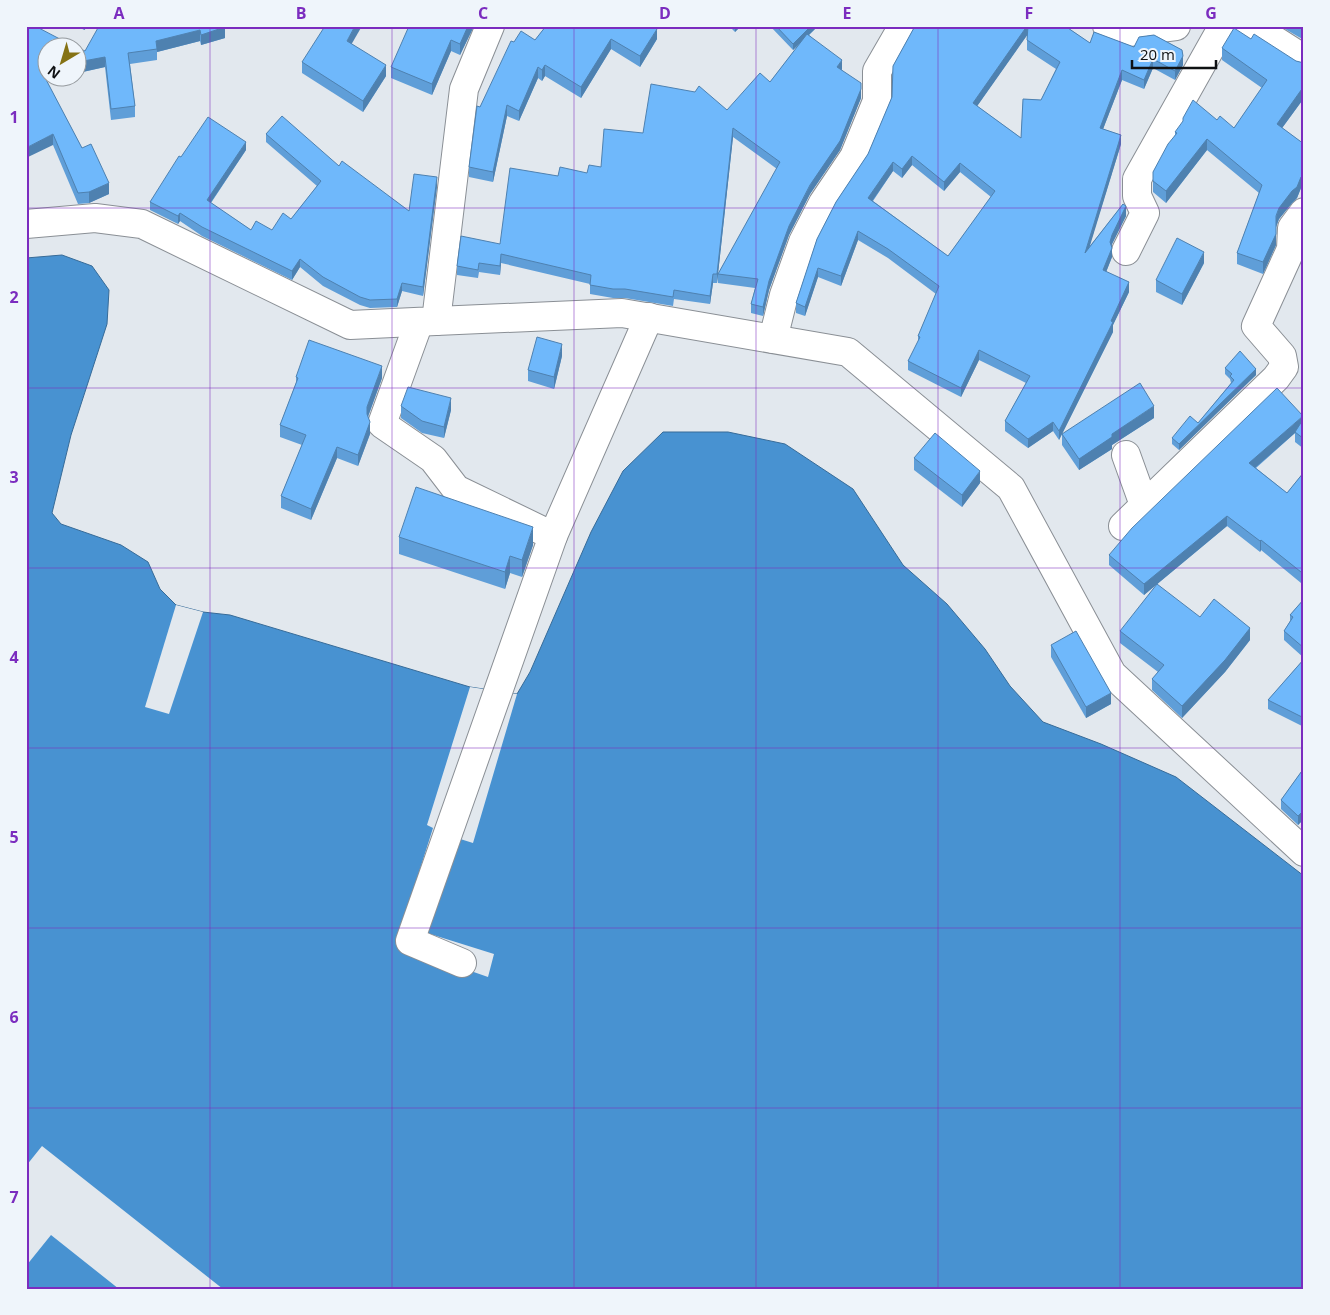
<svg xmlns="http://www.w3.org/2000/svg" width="1330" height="1315" viewBox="0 0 1330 1315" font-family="'Open Sans',sans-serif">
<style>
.water{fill:#4892d1;stroke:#376b98}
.pier{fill:#e2e8ee}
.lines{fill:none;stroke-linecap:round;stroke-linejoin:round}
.street-casing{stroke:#8a8f95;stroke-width:30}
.secondary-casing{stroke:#8a8f95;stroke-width:30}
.street{stroke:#fff;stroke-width:28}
.secondary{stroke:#fff;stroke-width:28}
.wall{fill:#5f9ed8;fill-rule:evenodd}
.shaded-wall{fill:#4e81b0}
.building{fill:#6fb8fb;stroke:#4e81b0;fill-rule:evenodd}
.grid{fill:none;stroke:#7b2cbf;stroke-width:1;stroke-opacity:0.55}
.neatline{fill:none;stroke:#7b2cbf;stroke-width:2}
.grid-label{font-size:16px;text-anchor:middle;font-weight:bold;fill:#7b2cbf}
</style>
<rect width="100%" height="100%" fill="#e2e8ee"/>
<polygon class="water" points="62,255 92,266 109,290 107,324 71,435 52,513 61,524 121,545 148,562 160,589 176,605 203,612 230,615 470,687 517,694 530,672 591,532 623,471 663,432 728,432 785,444 853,489 903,565 947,604 985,649 1010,686 1043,722 1101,744 1176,777 1304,876 1304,1289 26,1289 26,258"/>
<g class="pier">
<polygon points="176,605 203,612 169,714 145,707"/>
<polygon points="470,687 517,694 473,843 457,838 427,933 494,954 488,977 396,945 433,828 427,825"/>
<polygon points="42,1146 223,1289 119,1289 51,1235 26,1266 26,1166"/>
</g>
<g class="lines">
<defs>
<g id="street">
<polyline points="1126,251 1145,213 1137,196 1137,179 1223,26"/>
<polyline points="436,321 622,313 848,352 1011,488 1112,674 1304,852"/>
<polyline points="419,322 382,424 433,459 456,489 553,536 649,317"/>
<polyline points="773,339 784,295 803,242 823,203 854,157 877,101 877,71 903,26"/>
<polyline points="1126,455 1144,505"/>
<polyline points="1123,526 1276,378 1284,367 1282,356 1256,326 1291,249 1292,228 1304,212"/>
<polyline points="462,963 410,941 553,536"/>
</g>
<g id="secondary">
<polyline points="1107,26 1121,33 1176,26"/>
<polyline points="1246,26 1260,31 1304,59"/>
<polyline points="26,224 95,218 142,224 350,325 436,321 464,89 490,26"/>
</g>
</defs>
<use href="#street" class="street-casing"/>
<use href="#secondary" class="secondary-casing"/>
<use href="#street" class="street"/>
<use href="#secondary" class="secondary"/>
</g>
<g class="wall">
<polygon points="78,26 89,26 84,30"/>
<polygon points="224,26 225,38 201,45 200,41 157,52 157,60 130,64 135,106 135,117 111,120 105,67 78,73 78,48 85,51"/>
<polygon points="474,26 460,55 451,51 432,95 391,78 391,67"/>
<polygon points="546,26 657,39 640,67 611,49 581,98 545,76 542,81 538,78 519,121 507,116 493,182 469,177 469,167 480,107 514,42 535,40"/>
<polygon points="729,26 741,26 735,32"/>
<path d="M770 26H816V28L809 35 842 69V70L861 98 840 150 810 194 789 235 769 290 763 316 751 313V304L755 288 718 283V276L717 283H713L710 304 674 299 673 306 625 298H613L590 294V284L501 263 500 275 479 272 478 278 457 275V266L500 244 558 176 587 173 601 167 643 133 727 110 770 82 801 42 793 50ZM733 137 777 169 718 274Z"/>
<path d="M915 26H1065L1090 43 1094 32 1134 47 1139 37 1154 35 1182 50 1183 65 1175 80 1153 68 1144 89 1122 80 1103 129 1121 135V144L1089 247 1123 204 1126 206V216L1112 244V257L1106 272 1129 282V292L1113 325V332L1059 440 1053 431 1028 448 1005 431V421L1026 383 979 360 961 397 908 370V361L918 342V336L936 294 888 258 858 240 841 286 818 277 805 316 796 313V303L817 239 836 202 868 154 892 97 893 66ZM1027 35V50L1056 69 1041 100 1023 99 1021 138 977 106ZM912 165 944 191 960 172 991 197 948 256 873 201 893 171 902 178Z"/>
<polygon points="1285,26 1304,26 1304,40 1285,29"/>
<polygon points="1251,39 1296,61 1304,63 1304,98 1282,128 1304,144 1304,191 1301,188 1297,198 1292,203 1279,219 1276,227 1276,245 1263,274 1237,264 1237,253 1259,193 1207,150 1166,203 1153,192 1153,172 1175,135 1175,132 1217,120 1234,128 1262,88 1222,60 1222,48"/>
<polygon points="352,44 386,76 363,112 302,73 302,62"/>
<polygon points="46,80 82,148 109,194 89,203 78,204 53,145"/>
<polygon points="266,134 339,166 409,211 437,186 423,296 402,291 397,307 370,308 360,305 323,286 300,267 292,280 202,236 180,221 178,224 150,210 150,202 181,157 246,150 211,203 251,230 272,230 291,219 317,186 266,142"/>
<polygon points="1204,263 1182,305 1156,292 1156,280"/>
<polygon points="562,356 554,389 528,381 528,370"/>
<polygon points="1225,368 1256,375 1179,450 1172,444 1172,438 1198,423 1231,383 1230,379 1225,374"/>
<polygon points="296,377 382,378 368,417 370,434 358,466 337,458 311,520 281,508 281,496 302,445 280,437 280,425 296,383"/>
<polygon points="401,406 451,410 444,438 422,433 401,418"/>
<polygon points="1154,418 1112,445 1112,449 1079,470 1062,445 1062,434"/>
<polygon points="1304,418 1304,449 1295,442 1295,433 1256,468 1287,493 1304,472 1304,580 1301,583 1261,550 1260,552 1227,526 1144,595 1109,565 1109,555"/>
<polygon points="914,458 980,483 962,507 914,470"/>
<polygon points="399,537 533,545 522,577 510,573 505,589 399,554"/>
<polygon points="1304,599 1304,658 1284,640 1284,631 1290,621 1290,615"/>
<polygon points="1200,617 1250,640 1225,672 1182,718 1152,690 1152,679 1158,672 1120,643 1120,631"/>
<polygon points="1051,645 1111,704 1086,718 1051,657"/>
<polygon points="1304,659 1304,727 1268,709 1268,700"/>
<polygon points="1304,768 1304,824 1301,822 1298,825 1281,809 1281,800"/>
</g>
<g class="shaded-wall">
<polygon points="84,26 89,26 84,30"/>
<polygon points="355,26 362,26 347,52 347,41"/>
<polygon points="468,26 474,26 460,55 460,44"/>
<polygon points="735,26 741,26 735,32"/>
<polygon points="811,26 816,26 816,28 793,50 793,44"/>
<polygon points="1027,26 1028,26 1028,34 973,112 973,103"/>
<polygon points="225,27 225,38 201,45 201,35"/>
<polygon points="657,29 657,39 640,67 640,56"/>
<polygon points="200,30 200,41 157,52 156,41"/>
<polygon points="611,39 611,49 581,98 581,87"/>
<polygon points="451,40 451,51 432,95 432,84"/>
<polygon points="1183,56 1183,65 1175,80 1175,71"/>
<polygon points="105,57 105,67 78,73 78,62"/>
<polygon points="1153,59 1153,68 1144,89 1144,80"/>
<polygon points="842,60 842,69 837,76 837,67"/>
<polygon points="386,65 386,76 363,112 363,101"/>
<polygon points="545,65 545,76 542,81 542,70"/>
<polygon points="538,67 538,78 519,121 519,111"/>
<polygon points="48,69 48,78 58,78 41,81 41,70"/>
<polygon points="1122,70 1122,80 1100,137 1100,128"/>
<polygon points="1304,86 1304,98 1277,135 1277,124"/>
<polygon points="861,89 861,98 840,150 810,194 789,235 769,290 763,316 763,307 769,281 789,226"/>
<polygon points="507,105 507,116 493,182 493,172"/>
<polygon points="733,128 733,137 717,283 717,274"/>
<polygon points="53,134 53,145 26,158 26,148"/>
<polygon points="1121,135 1121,144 1085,262 1085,253"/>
<polygon points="1207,139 1207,150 1166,203 1166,191"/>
<polygon points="246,142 246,150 207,208 207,200"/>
<polygon points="912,156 912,165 902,178 902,169"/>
<polygon points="893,162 893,171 868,207 868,198"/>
<polygon points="960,163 960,172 944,191 944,182"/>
<polygon points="437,177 437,186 423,296 423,287"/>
<polygon points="1301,177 1301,188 1297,198 1292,203 1279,219 1276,227 1276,245 1263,274 1263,262 1279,208"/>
<polygon points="109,183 109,194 89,203 89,192"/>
<polygon points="1126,206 1126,216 1112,244 1110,251 1110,242 1112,235"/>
<polygon points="180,213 180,221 178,224 178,216"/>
<polygon points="858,231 858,240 841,286 841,276"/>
<polygon points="1112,248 1112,257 1103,280 1103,270"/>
<polygon points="1204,252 1204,263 1182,305 1182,294"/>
<polygon points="501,254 501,263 500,275 500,266"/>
<polygon points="300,259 300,267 292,280 292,271"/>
<polygon points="818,268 818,277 805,316 805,307"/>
<polygon points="713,274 713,283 710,304 710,296"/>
<polygon points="1129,282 1129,292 1113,325 1113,332 1059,440 1059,431"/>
<polygon points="402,283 402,291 397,307 397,299"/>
<polygon points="562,344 562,356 554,389 554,377"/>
<polygon points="979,350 979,360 961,397 961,388"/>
<polygon points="382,366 382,378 367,419 367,407"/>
<polygon points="1256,369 1256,375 1179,450 1179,444"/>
<polygon points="451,398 451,410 444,438 444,427"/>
<polygon points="1154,406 1154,418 1112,445 1112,449 1079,470 1079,459 1112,434"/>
<polygon points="1303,416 1303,426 1295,432 1295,433 1249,473 1249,463"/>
<polygon points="370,422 370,434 358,466 358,455"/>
<polygon points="1053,422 1053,431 1028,448 1028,439"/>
<polygon points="337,447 337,458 311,520 311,509"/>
<polygon points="980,471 980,483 962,507 962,495"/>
<polygon points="1227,516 1227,526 1144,595 1144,584"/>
<polygon points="533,527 533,545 522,577 522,560"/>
<polygon points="1261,540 1261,550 1260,552 1260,541"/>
<polygon points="510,556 510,573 505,589 505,572"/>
<polygon points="1304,569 1304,580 1301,583 1301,572"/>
<polygon points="1250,628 1250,640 1225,672 1182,718 1182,706"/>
<polygon points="1111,693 1111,704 1086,718 1086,707"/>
<polygon points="1301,813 1301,822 1298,825 1298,816"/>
</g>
<g class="building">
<polygon points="35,26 77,48 48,48 48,69 41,70 82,148 91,144 109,183 89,192 78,193 53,134 26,148 26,28"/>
<polygon points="99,26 224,26 225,27 201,35 200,30 156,41 157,49 128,53 135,106 111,109 105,57 78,62 78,48 85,51"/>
<polygon points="325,26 355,26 347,41 386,65 363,101 302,62"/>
<polygon points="409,26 468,26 460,44 451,40 432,84 391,67"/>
<polygon points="546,26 653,26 657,29 640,56 611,39 581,87 545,65 542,70 538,67 519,111 507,105 493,172 469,167 477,106 480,107 511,41 514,42 521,31 535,40"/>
<polygon points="776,26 811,26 793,44"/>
<path d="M915 26H1027L973 103 1021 138 1023 99 1041 100 1060 62 1027 40 1028 26H1065L1090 43 1094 32 1134 47 1139 37 1154 35 1182 50 1183 56 1175 71 1153 59 1144 80 1122 70 1100 128 1121 135 1085 253 1123 204 1126 206 1112 235 1110 242 1112 248 1103 270 1129 282 1111 321 1113 322 1059 431 1053 422 1028 439 1005 421 1030 376 979 350 961 388 908 361 920 337 918 336 939 286 888 249 858 231 841 276 818 268 805 307 796 303 817 239 836 202 868 154 892 97 893 66ZM912 156 944 182 960 163 995 191 948 256 868 198 893 162 902 169Z"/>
<polygon points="1234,28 1251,39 1254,34 1296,61 1304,63 1304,86 1277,124 1304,144 1304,180 1301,177 1297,187 1292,191 1279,208 1276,216 1276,234 1263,262 1237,253 1262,185 1207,139 1166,191 1153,181 1153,172 1168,144 1177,133 1175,132 1183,121 1183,118 1193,100 1217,120 1220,116 1234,128 1267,80 1222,48"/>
<polygon points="807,34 842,60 837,67 861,83 861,89 840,141 810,185 789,226 769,281 763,307 751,304 758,279 718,274 780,162 733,128 717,274 713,274 710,296 674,290 673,297 625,289 613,289 590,285 591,275 501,254 500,266 479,263 478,270 457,266 461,236 500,244 510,168 558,176 560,167 587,173 589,165 601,167 604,129 643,133 651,84 695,92 699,86 727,110 760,73 770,82"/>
<polygon points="282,116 339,166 342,161 409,211 414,174 437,177 423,287 402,283 397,299 370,300 360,297 323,277 300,259 292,271 202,227 180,213 178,216 150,202 179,156 181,157 208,117 246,142 207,200 251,230 256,221 272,230 283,213 291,219 321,181 266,134"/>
<polygon points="1177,238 1204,252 1182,294 1156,280"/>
<polygon points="537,337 562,344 554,377 528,370"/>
<polygon points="309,340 382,366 367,407 367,414 370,422 358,455 337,447 311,509 281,496 306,435 280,425 298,378 296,377"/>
<polygon points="1240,351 1256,369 1179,444 1172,438 1190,416 1198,423 1234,380 1230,376 1232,374 1225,368"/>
<polygon points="1140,383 1154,406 1112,434 1112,437 1079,459 1062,434"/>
<polygon points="408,387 451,398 444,427 422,421 401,406"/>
<polygon points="1277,388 1303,416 1249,463 1287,493 1304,472 1304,569 1301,572 1261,540 1260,541 1227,516 1144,584 1109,555 1132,528"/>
<polygon points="1304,418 1304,439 1295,432"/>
<polygon points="935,433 980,471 962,495 914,458"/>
<polygon points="416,487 533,527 522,560 510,556 505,572 399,537"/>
<polygon points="1157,584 1200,617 1214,599 1250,628 1225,660 1182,706 1152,679 1164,665 1120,631"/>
<polygon points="1304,599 1304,648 1284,631 1293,617 1290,615"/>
<polygon points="1076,631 1111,693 1086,707 1051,645"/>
<polygon points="1304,659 1304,718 1268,700"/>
<polygon points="1304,768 1304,815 1301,813 1298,816 1281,800"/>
</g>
<path class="grid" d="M210 26V1289M392 26V1289M574 26V1289M756 26V1289M938 26V1289M1120 26V1289M26 208H1304M26 388H1304M26 568H1304M26 748H1304M26 928H1304M26 1108H1304"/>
<rect width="1330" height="1315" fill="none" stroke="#eff5fb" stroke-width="55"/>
<g transform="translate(62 62) rotate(218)"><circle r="24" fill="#eff5fb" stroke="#959a9e"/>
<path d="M0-4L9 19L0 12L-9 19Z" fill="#857214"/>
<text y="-8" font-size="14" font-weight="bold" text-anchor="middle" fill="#0f1113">N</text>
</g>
<path d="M1132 60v8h84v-8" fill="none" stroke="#0f1113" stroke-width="2.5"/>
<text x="1140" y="60" font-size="15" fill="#0f1113" stroke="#eff5fb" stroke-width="4" paint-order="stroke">20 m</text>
<rect x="28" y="28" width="1274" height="1260" class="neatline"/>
<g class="grid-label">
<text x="119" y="19">A</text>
<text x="301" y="19">B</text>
<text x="483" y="19">C</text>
<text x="665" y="19">D</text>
<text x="847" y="19">E</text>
<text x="1029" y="19">F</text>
<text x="1211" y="19">G</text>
<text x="14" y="123">1</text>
<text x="14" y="303">2</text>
<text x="14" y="483">3</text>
<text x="14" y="663">4</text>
<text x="14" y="843">5</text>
<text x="14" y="1023">6</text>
<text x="14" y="1203">7</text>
</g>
</svg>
